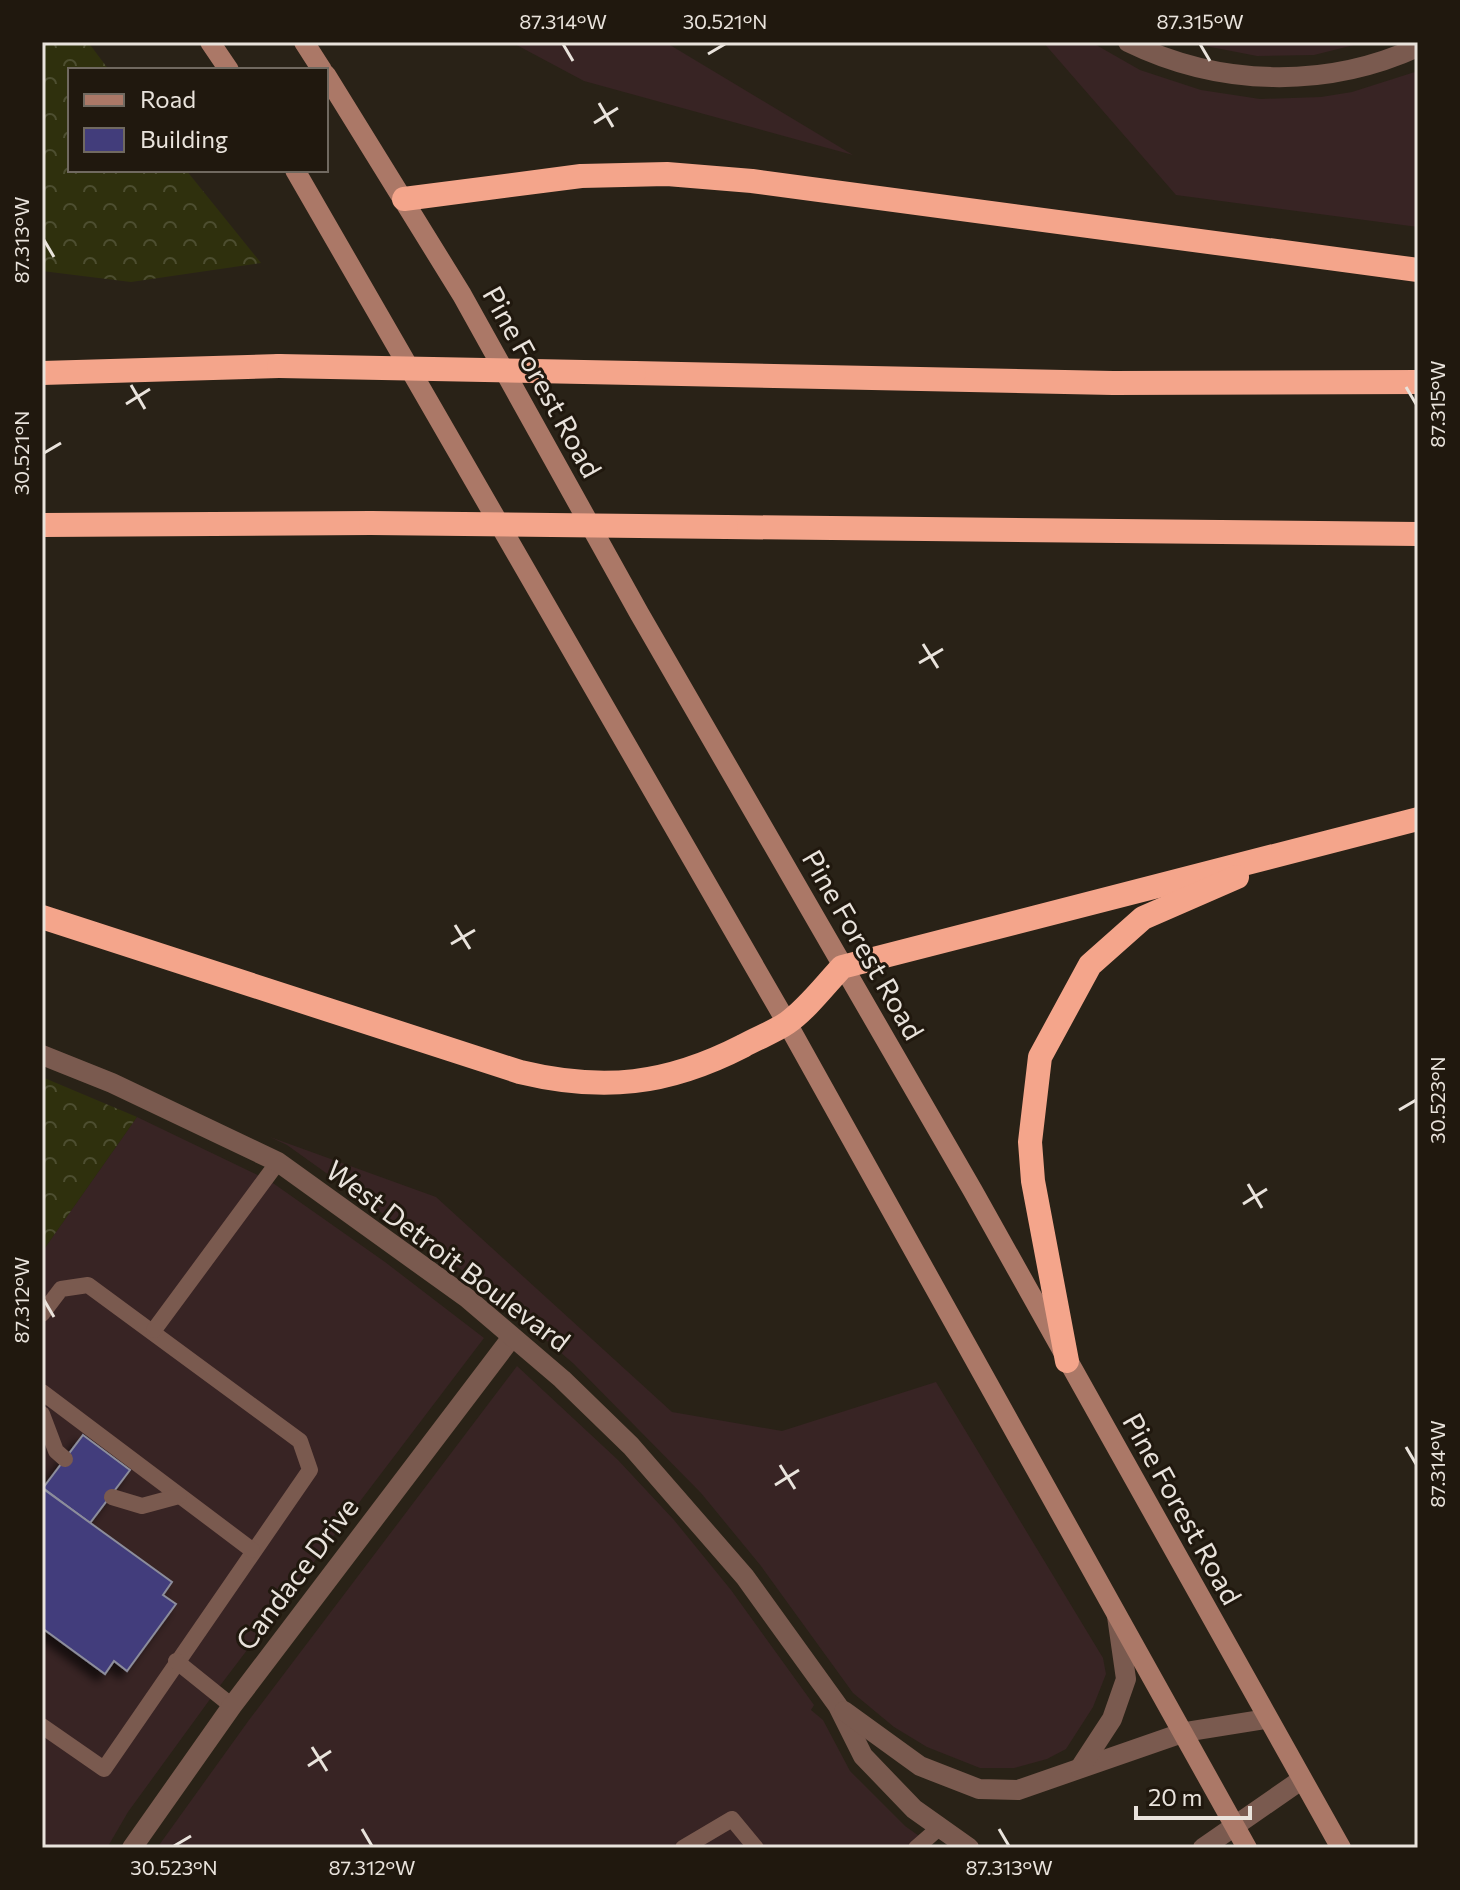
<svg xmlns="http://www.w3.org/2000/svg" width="1460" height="1890" viewBox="0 0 1460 1890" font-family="Commissioner,sans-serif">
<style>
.commercial{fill:#382424}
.forest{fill:url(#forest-crowns)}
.building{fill:#423d7b;stroke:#8c8d9c;stroke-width:2;filter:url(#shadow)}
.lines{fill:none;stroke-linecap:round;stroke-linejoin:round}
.service{stroke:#7a5a4f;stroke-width:16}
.minor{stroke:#7a5a4f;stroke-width:20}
.tertiary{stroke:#7a5a4f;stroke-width:20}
.secondary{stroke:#ab7867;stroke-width:20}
.motorway{stroke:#f4a58b;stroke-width:24}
.motorway-bridge{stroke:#f4a58b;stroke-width:24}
.ticks{fill:none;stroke:#e9e3dc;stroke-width:3}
.labels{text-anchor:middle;stroke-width:6;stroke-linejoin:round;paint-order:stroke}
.street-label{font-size:28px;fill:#e9e3dc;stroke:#20180e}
.neatline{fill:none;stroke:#e9e3dc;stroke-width:3}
.ticks-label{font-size:20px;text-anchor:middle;fill:#e9e3dc}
</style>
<defs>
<pattern id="forest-crowns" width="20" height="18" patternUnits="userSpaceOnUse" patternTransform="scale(2)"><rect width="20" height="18" fill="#2f300d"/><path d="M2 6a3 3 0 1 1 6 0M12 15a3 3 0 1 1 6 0" fill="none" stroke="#4d4e30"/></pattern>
<filter id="shadow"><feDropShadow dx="-7" dy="7" stdDeviation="4" flood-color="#0009"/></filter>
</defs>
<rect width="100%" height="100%" fill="#292217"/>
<g class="commercial">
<polygon points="511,42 665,42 853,155 584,81"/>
<polygon points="1043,42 1091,42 1140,70 1201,90 1260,99 1321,97 1352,92 1418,71 1418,227 1176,195"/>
<polygon points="1185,42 1366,42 1314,55 1257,56"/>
<polygon points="137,1117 270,1181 385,1262 484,1338 216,1691 128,1812 107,1848 42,1848 42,1252"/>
<polygon points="270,1137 436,1197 672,1412 782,1431 936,1382 1103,1658 1106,1674 1093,1707 1066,1749 1047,1759 1014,1768 980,1768 927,1747 894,1727 853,1693 761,1566 701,1493 574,1364 477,1281 287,1145"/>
<polygon points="517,1366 618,1460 674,1520 731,1590 814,1705 811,1710 823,1720 850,1771 905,1826 936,1848 157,1848 249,1720"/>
</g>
<g class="forest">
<polygon points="42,42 88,42 109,70 70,70 70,170 186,170 261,263 131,282 42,271"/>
<polygon points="42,1077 137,1117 42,1252"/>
</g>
<g class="building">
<polygon points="83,1435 130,1470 90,1523 43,1488"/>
<polygon points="42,1488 172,1582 163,1595 176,1604 127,1671 114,1661 105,1674 42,1628"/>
</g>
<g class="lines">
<g class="service">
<polyline points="42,1314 61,1289 88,1285 300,1441 310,1470 104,1769 42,1726"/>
<polyline points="154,1330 278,1162"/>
<polyline points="42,1392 252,1550"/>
<polyline points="42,1414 56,1451 65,1459"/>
<polyline points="112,1497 142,1506 179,1496"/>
<polyline points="176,1661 232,1706"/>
<polyline points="683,1848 732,1819 756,1848"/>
<polyline points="916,1848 940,1827"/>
</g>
<g class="minor">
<path d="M1128 42C1220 87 1326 89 1418 47"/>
<polyline points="132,1848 232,1706 512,1337"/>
</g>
<g class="tertiary">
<polyline points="42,1055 112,1083 278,1162 467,1298 562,1379 631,1446 745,1577 838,1706 863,1756 914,1809 969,1848"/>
<polyline points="844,1711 920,1766 979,1789 1018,1790 1185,1732 1266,1719"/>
<polyline points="1080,1768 1112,1719 1126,1679 1117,1616"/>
<polyline points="1203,1848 1301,1780"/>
</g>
<g class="secondary">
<polyline points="210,42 229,70"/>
<polyline points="304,42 322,70"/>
<polyline points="326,75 462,295 639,613 973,1191 1341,1848"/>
<polyline points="295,170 787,1023 1247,1848"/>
</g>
<g class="motorway">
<polyline points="404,199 581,176 667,174 752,181 1418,270"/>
<polyline points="42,373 279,366"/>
<polyline points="634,373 1113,383 1418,382"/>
<polyline points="42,525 371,523"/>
<polyline points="726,527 1418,534"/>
<path d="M42 917 520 1072C603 1092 667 1085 743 1046 757 1038 774 1032 787 1023 807 1009 825 985 842 967L1418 819"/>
<polyline points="1067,1361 1033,1181 1030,1142 1040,1057 1090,965 1143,918 1237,877"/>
</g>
<g class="motorway-bridge">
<polyline points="279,366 634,373"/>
<polyline points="371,523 726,527"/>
</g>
</g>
<path class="ticks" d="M563 44 573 61M1200 44 1210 61M708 54 725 44M599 103 613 127M594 123 618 108M44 240 54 257M131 385 145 409M1406 387 1416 404M126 404 150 389M44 453 61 443M923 644 938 668M919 663 943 649M455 925 470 949M451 944 475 930M1399 1110 1416 1100M1248 1184 1262 1208M1243 1204 1267 1189M44 1300 54 1317M1406 1447 1416 1464M780 1465 795 1489M775 1485 799 1470M312 1747 327 1771M308 1766 331 1751M362 1829 372 1846M999 1829 1009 1846M174 1846 191 1836"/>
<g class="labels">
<g class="street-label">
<text transform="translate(542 382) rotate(61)" y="10">Pine Forest Road</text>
<text transform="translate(863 945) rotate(60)" y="10">Pine Forest Road</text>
<text transform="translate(448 1256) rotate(37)" y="10">West Detroit Boulevard</text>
<text transform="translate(1182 1509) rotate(61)" y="10">Pine Forest Road</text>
<text transform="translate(297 1574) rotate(-53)" y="10">Candace Drive</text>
</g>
</g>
<rect width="1460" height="1890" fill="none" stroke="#20180e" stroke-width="88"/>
<rect x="68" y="68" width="260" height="104" fill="#20180e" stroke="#706960" stroke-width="2"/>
<rect x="84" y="94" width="40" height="12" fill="#ab7867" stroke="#706960" stroke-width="2"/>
<text x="140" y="108" font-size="24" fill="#e9e3dc">Road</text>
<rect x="84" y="128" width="40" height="24" fill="#423d7b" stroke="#706960" stroke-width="2"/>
<text x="140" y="148" font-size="24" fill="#e9e3dc">Building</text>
<path d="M1136 1806v12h114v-12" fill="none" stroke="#e9e3dc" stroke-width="4"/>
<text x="1148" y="1806" font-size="24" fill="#e9e3dc" stroke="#20180e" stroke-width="6" paint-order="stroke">20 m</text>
<rect x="44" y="44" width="1372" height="1802" class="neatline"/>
<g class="ticks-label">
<text x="563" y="29">87.314°W</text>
<text x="725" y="29">30.521°N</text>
<text x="1200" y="29">87.315°W</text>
<text transform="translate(22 240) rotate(-90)" y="7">87.313°W</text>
<text transform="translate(1438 404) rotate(-90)" y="7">87.315°W</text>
<text transform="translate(22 453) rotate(-90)" y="7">30.521°N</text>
<text transform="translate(1438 1100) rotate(-90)" y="7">30.523°N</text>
<text transform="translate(22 1300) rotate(-90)" y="7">87.312°W</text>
<text transform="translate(1438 1464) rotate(-90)" y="7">87.314°W</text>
<text x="174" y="1875">30.523°N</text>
<text x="372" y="1875">87.312°W</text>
<text x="1009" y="1875">87.313°W</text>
</g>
</svg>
